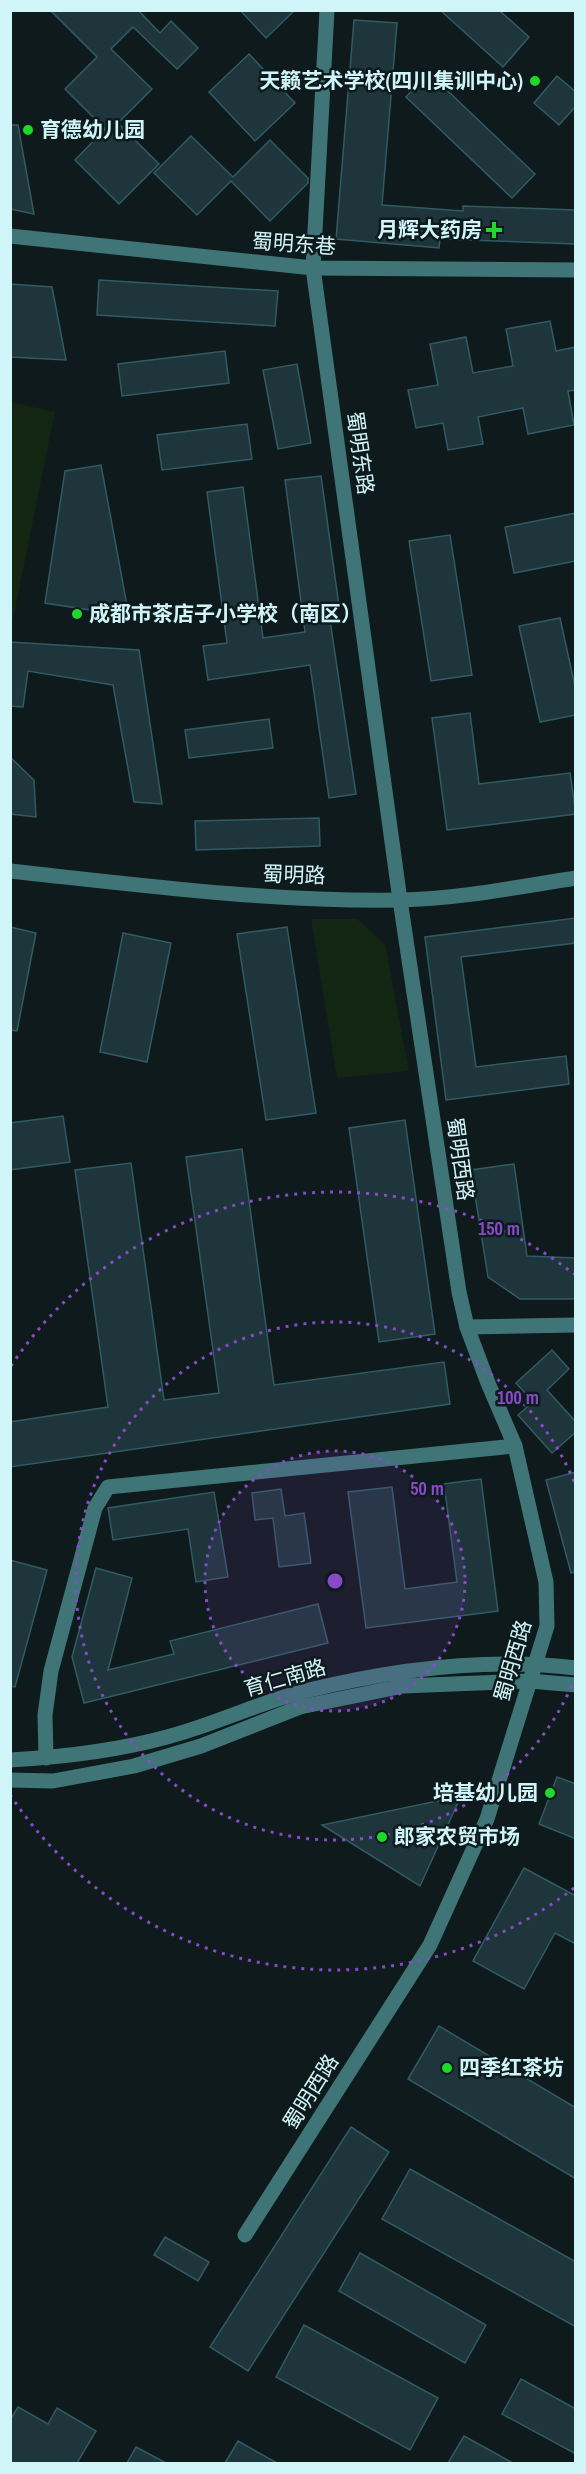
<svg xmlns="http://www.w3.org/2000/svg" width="586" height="2474" viewBox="0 0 586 2474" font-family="'Archivo Narrow','Noto Sans SC',sans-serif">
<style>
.green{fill:#132612}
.building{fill:#1d353b;stroke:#315b64;stroke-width:1.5}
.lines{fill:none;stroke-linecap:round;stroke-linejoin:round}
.minor{stroke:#3f7576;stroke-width:15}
.ring{fill:none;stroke:#884ac8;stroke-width:3;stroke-dasharray:3 6}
.poi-dot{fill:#1cd92b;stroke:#0e1a1c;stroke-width:2}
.labels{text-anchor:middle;stroke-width:5;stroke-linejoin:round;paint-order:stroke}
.poi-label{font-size:21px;font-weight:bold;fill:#d0f5f9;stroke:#0e1a1c;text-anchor:start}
.street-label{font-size:21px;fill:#d0f5f9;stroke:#0e1a1c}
.centre{fill:#884ac8;stroke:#0e1a1c;stroke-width:3}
.ring-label{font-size:18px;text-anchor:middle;font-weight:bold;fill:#884ac8;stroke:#0e1a1c;stroke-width:5;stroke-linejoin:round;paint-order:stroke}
</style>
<rect width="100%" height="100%" fill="#0e1a1c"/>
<g class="green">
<polygon points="11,402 55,412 11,629 10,629"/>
<polygon points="311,919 357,919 385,944 409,1071 337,1078"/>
</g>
<g class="building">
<polygon points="50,10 138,10 160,33 171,21 198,48 177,69 133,27 111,49 152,89 118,123 159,164 119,204 75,160 105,129 65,89 97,57"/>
<polygon points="240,10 295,10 266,38"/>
<polygon points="440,10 499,10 529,37 503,67"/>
<polygon points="354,20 397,23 382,205 463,211 463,206 576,210 576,244 440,239 439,248 336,239"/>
<polygon points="249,54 295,103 255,141 209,92"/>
<polygon points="429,73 535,174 512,198 406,97"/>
<polygon points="557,76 576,92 576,106 559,125 534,103"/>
<polygon points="10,125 18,125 34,214 10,209"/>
<polygon points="191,136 233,177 270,140 308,178 308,183 270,221 231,181 197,215 154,173"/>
<polygon points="99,280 278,291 275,326 97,315"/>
<polygon points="10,284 52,287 66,360 10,357"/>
<polygon points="550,321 556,351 576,347 576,390 568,391 574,425 528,434 523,408 478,417 483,444 448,450 443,423 416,428 408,390 438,385 430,344 466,337 473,373 513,366 506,329"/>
<polygon points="225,351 229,383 122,396 118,364"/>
<polygon points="297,364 311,443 278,449 263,370"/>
<polygon points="247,424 252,459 162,470 157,435"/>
<polygon points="101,465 129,616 45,603 65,471"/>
<polygon points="321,476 339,606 328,607 356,794 329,798 310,665 208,680 203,646 227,643 207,492 243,487 263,638 305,632 285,480"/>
<polygon points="576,513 576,561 514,573 505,527"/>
<polygon points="450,535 472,675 431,681 409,541"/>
<polygon points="560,618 576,691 576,715 540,722 519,626"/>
<polygon points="10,642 139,650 162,804 134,802 113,685 28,671 23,707 10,706"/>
<polygon points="470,713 479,784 570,773 576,814 447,830 432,718"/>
<polygon points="269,719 273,748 189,758 185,730"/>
<polygon points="10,757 34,780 36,817 10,814"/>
<polygon points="319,818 320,846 196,850 195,821"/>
<polygon points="576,918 576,943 461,957 476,1067 566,1056 569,1084 446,1100 425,937"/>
<polygon points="10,927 36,933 17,1031 10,1030"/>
<polygon points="287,927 316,1113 266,1120 237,934"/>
<polygon points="123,933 171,943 147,1062 100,1052"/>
<polygon points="63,1116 70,1162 10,1170 10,1123"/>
<polygon points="405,1120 435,1334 379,1342 349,1128"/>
<polygon points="242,1149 274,1385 444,1362 450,1404 10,1467 10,1422 108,1407 75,1170 131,1163 164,1400 219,1393 186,1157"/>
<polygon points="514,1164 527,1256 576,1258 576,1299 520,1299 488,1277 471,1170"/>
<polygon points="552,1350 569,1369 547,1390 576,1422 576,1432 552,1453 518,1415 533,1402 516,1383"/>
<polygon points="576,1472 576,1572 571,1573 546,1480"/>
<polygon points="481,1479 498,1611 366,1628 348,1492 392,1487 405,1589 457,1582 444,1484"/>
<polygon points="281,1489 285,1516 304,1513 311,1563 279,1567 273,1518 255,1520 252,1493"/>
<polygon points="214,1492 228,1577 196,1582 188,1529 113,1540 108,1508"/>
<polygon points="10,1560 47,1570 15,1687 10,1686"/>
<polygon points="96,1568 132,1578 108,1670 174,1654 170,1641 318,1604 328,1643 84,1703 72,1657"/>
<polygon points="557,1777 576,1784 576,1839 539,1824"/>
<polygon points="461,1796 420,1886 322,1825"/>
<polygon points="524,1868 576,1896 576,1944 555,1933 524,1989 473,1961"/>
<polygon points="439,2026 576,2108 576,2179 408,2079"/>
<polygon points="351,2127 389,2152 248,2371 210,2347"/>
<polygon points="410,2169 576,2262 576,2327 382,2219"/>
<polygon points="165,2237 209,2262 198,2281 154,2255"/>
<polygon points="360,2253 486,2325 465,2363 339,2291"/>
<polygon points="304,2325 438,2398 410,2450 276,2377"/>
<polygon points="521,2379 576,2409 576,2454 502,2414"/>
<polygon points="18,2407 48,2424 57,2408 96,2431 77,2463 10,2463 10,2420"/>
<polygon points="464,2436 513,2463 448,2463"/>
<polygon points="238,2441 277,2463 225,2463"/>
<polygon points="136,2447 166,2463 127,2463"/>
</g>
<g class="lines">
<g class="minor">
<polyline points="10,236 313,268 576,270"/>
<path d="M10 871C140 885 270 902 400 900 459 899 517 887 576 878"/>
<polyline points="467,1327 576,1325"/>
<polyline points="46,1758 45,1715 51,1671 95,1508 108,1487 515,1446"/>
<path d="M10 1760C64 1757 116 1751 167 1737 213 1725 256 1704 301 1692 389 1670 486 1657 576 1668"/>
<polyline points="10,1780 53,1781 134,1766 201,1746 300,1707 403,1686 530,1681 576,1685"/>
<polyline points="245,2235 430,1945 487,1819 547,1626 546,1582 515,1446 488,1383 467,1327 459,1292 400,900 313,268 327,10"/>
</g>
</g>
<circle cx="335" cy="1581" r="130" fill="#884ac8" fill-opacity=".12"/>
<g class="ring">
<circle cx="335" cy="1581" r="130"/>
<path d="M575 1678A259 259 0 1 1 575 1484"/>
<path d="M574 1888A389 389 0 0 1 11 1796M11 1366A389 389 0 0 1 574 1274"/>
</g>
<g class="poi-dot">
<circle cx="535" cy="81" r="6"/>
<circle cx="28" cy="130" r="6"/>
<path d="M491 221h6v6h6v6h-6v6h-6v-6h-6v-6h6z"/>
<circle cx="77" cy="614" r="6"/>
<circle cx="550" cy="1793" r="6"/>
<circle cx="382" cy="1837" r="6"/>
<circle cx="447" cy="2068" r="6"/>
</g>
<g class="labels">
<g class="poi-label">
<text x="523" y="88" text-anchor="end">天籁艺术学校(四川集训中心)</text>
<text x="40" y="137">育德幼儿园</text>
<text x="482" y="237" text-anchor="end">月辉大药房</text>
<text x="89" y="621">成都市茶店子小学校（南区）</text>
<text x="538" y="1800" text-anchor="end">培基幼儿园</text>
<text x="394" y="1844">郎家农贸市场</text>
<text x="459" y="2075">四季红茶坊</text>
</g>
<g class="street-label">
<text transform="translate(294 244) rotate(4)" y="7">蜀明东巷</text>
<text transform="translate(360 453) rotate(82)" y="7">蜀明东路</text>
<text transform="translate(294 875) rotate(2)" y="7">蜀明路</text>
<text transform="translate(460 1159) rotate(82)" y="7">蜀明西路</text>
<text transform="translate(513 1661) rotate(-74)" y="7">蜀明西路</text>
<text transform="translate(285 1678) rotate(-16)" y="7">育仁南路</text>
<text transform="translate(311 2092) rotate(-58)" y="7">蜀明西路</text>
</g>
</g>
<circle cx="335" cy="1581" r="9" class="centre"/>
<g class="ring-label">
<text x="499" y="1235">150 m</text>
<text x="518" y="1404">100 m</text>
<text x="427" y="1495">50 m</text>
</g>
<rect width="586" height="2474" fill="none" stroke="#d0f5f9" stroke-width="24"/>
</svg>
